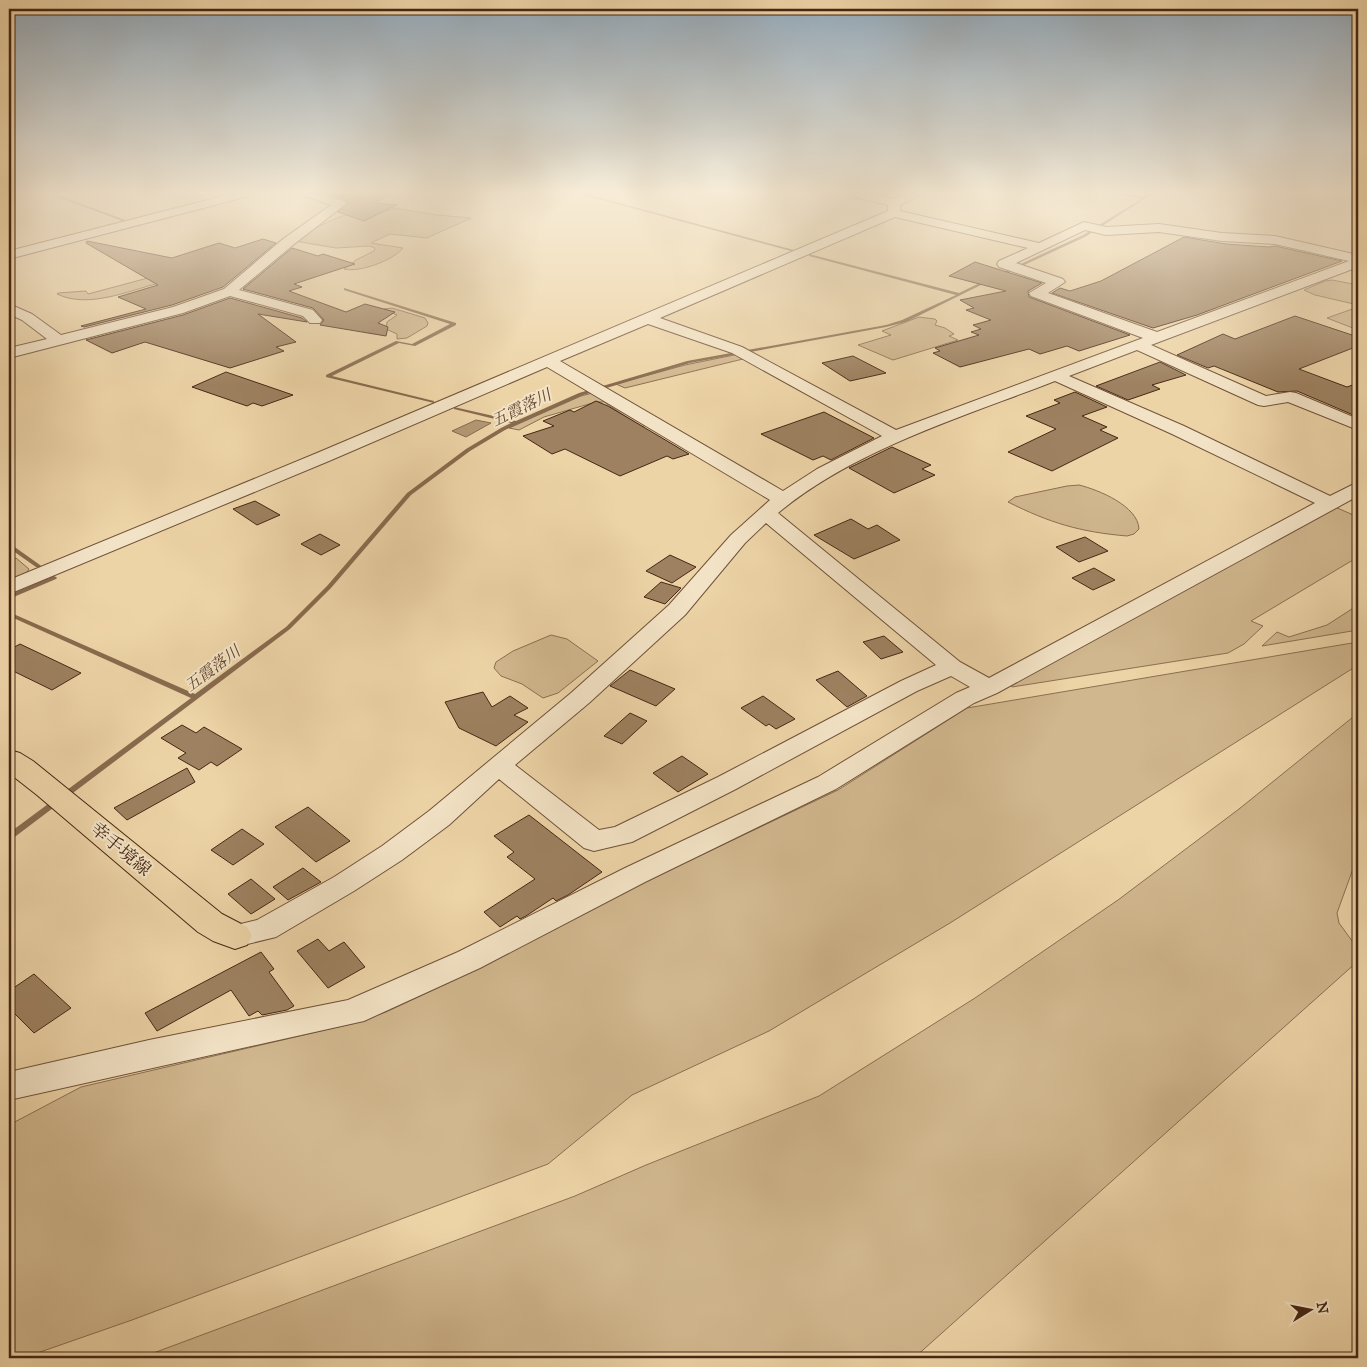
<svg xmlns="http://www.w3.org/2000/svg" width="1367" height="1367" viewBox="0 0 1367 1367" font-family="'IM FELL Great Primer','Noto Serif JP',serif">
<style>
.green{fill:#d1b78e;stroke:#8c6f51}
.water{fill:#b49975;stroke:#886b4e}
.lines{fill:none;stroke-linecap:round;stroke-linejoin:round}
.stream{fill:#886b4e;fill-rule:evenodd}
.building{fill:#9d8160;stroke:#462714}
.minor-casing{stroke:#705239;stroke-width:2}
.major-casing{stroke:#462714;stroke-width:2}
.minor{fill:#f3e3c6;fill-rule:evenodd}
.major{fill:#edd4a7;fill-rule:evenodd}
.labels{text-anchor:middle;stroke-width:4;stroke-linejoin:round;paint-order:stroke}
.far-water-label{font-size:16px;font-style:italic;fill:#62442c;stroke:#f3e3c6}
.street-label{font-size:18px;fill:#462714;stroke:#f3e3c6}
</style>
<rect width="100%" height="100%" fill="#edd4a7"/>
<filter id="stains"><feTurbulence type="fractalNoise" baseFrequency=".004" numOctaves="4"/><feColorMatrix values="0 0 0 0 .2 0 0 0 0 .09 0 0 0 0 .02 0 0 0 .5 -.17"/></filter>
<radialGradient id="worn" r=".72"><stop offset=".6" stop-color="#630" stop-opacity="0"/><stop offset="1" stop-color="#630" stop-opacity=".3"/></radialGradient>
<g class="green">
<path d="M394 208 437 215 471 218 427 238 390 234 371 243 403 248C394 260 359 273 344 269L356 260 374 251 375 248 370 246 336 248 295 241C317 226 337 216 363 210 374 208 385 214 394 208Z"/>
<path d="M159 275V283C128 291 88 309 57 294L58 293 86 291 88 294Z"/>
<polygon points="1332,280 1358,285 1358,305 1315,295 1304,290 1325,281"/>
<polygon points="1358,307 1358,330 1327,318"/>
<polygon points="392,308 425,318 428,323 427,326 407,338 397,339 397,334 386,329 387,322 397,315 384,309"/>
<polygon points="919,317 935,319 937,321 935,325 945,328 954,334 949,336 958,340 893,360 858,345 891,335 882,331"/>
<polygon points="739,354 747,358 625,388 616,384 685,365"/>
<polygon points="596,392 649,424 641,427 604,402 596,402 544,417 519,430 509,428 581,396"/>
<path d="M1079 485C1099 490 1138 506 1139 529L1134 534 1127 536C1080 532 1050 523 1008 502L1015 497 1067 486Z"/>
<polygon points="1335,507 1358,517 1358,557 1251,621 1263,626 1244,644 1228,653 1012,687 1010,684"/>
<polygon points="16,558 29,569 25,575 9,584 9,561"/>
<polygon points="1358,605 1358,630 1262,646 1277,632 1289,637 1327,625"/>
<polygon points="551,635 567,639 598,661 558,693 543,698 522,684 501,676 494,668 496,662 513,651"/>
<polygon points="1358,642 1358,665 950,923 769,1031 632,1095 548,1164 132,1320 23,1358 9,1358 9,1125 81,1087 355,1023 386,1012 448,983 613,897 838,790 967,708"/>
<polygon points="1358,713 1358,855 1337,913 1339,923 1358,949 1358,961 914,1358 140,1358 575,1196 646,1165 819,1096 975,998 1118,900 1239,809"/>
</g>
<polygon class="water" points="476,420 491,423 466,437 452,431"/>
<g class="lines">
<g class="stream">
<polygon points="50,194 55,194 128,221 125,222"/>
<polygon points="580,194 586,194 794,250 791,251"/>
<polygon points="1120,194 1128,194 1143,197 1148,194 1152,194 1085,237 1000,276 997,275 1083,235 1141,199"/>
<polygon points="809,254 959,293 986,280 989,281 906,322 886,327 690,363 583,395 505,430 470,451 411,495 331,588 290,629 12,839 9,840 9,833 191,698 9,616 9,612 195,694 286,627 327,586 407,493 466,449 501,428 511,423 454,409 454,407 516,421 579,393 687,361 886,325 902,320 956,295 809,256"/>
<polygon points="344,288 456,323 456,325 415,346 399,343 332,376 434,401 434,403 326,377 326,375 396,341 412,344 450,324 344,290"/>
<polygon points="9,543 40,565 41,566 40,567 36,567 9,548"/>
<polygon points="54,576 56,577 57,578 56,579 9,599 9,595"/>
</g>
</g>
<g class="building">
<polygon points="328,194 391,194 375,203 397,205 364,221 338,212 348,203 345,199"/>
<polygon points="1184,237 1226,244 1269,247 1275,246 1342,261 1197,315 1153,328 1052,293 1060,288 1070,291 1101,281"/>
<polygon points="263,239 276,243 223,287 172,305 84,327 81,326 146,309 118,297 158,285 86,243 87,241 172,258 219,243 235,248"/>
<polygon points="292,248 318,256 323,254 355,264 294,284 302,287 289,291 346,312 365,304 395,312 378,323 388,327 386,336 320,325 324,320 313,308 243,289"/>
<polygon points="975,262 1042,283 1028,291 1029,297 1130,335 1079,351 1067,346 1040,354 1029,349 960,367 933,353 940,351 935,348 979,335 971,332 981,329 973,325 991,320 966,310 974,308 960,300 1006,291 949,276"/>
<polygon points="230,298 302,318 307,322 258,314 296,342 276,347 284,351 230,368 145,342 112,353 86,340 183,315"/>
<polygon points="1295,316 1358,337 1358,346 1299,369 1347,387 1358,383 1358,417 1297,391 1278,392 1214,366 1208,368 1177,355 1223,334 1235,339"/>
<polygon points="853,356 886,373 850,381 822,363"/>
<polygon points="1160,362 1186,375 1152,385 1160,389 1128,400 1096,386"/>
<polygon points="226,372 293,395 262,406 253,403 247,406 192,387"/>
<polygon points="1075,392 1107,407 1082,416 1107,427 1100,430 1118,438 1052,471 1008,452 1056,429 1026,416 1060,403 1054,400"/>
<polygon points="596,401 608,406 689,454 673,459 667,456 620,476 565,449 552,454 523,436 554,426 543,421 570,410 574,412"/>
<polygon points="824,412 874,438 831,460 823,456 813,460 761,434"/>
<polygon points="892,447 931,465 922,469 935,475 894,493 849,468"/>
<polygon points="255,501 280,515 257,525 233,509"/>
<polygon points="851,519 868,529 877,525 900,540 854,559 814,535"/>
<polygon points="320,534 340,545 321,555 301,544"/>
<polygon points="1085,537 1108,551 1079,562 1056,547"/>
<polygon points="670,555 696,567 672,583 646,571"/>
<polygon points="1094,568 1115,580 1093,590 1072,578"/>
<polygon points="661,582 681,588 665,604 644,597"/>
<polygon points="884,636 903,652 881,659 863,642"/>
<polygon points="20,644 81,673 52,690 9,669 9,650"/>
<polygon points="630,670 675,689 656,706 610,686"/>
<polygon points="838,671 867,696 847,707 816,680"/>
<polygon points="483,692 492,707 510,696 528,708 514,715 528,722 496,746 459,728 445,702"/>
<polygon points="763,696 795,719 776,729 769,724 766,726 741,708"/>
<polygon points="630,713 647,721 622,744 604,736"/>
<polygon points="182,725 196,733 204,727 242,749 217,766 211,762 199,770 178,758 186,753 161,738"/>
<polygon points="682,756 708,774 678,792 653,773"/>
<polygon points="187,768 195,782 127,820 114,808"/>
<polygon points="308,807 350,841 316,862 275,827"/>
<polygon points="529,815 602,872 568,895 556,901 553,898 526,916 520,919 517,916 500,927 484,912 535,879 507,857 514,852 494,836"/>
<polygon points="242,829 264,844 233,865 211,850"/>
<polygon points="303,868 321,882 288,900 273,887"/>
<polygon points="251,879 275,899 251,914 228,894"/>
<polygon points="318,939 329,951 344,942 365,967 328,988 297,951"/>
<polygon points="261,952 274,969 269,972 294,1006 287,1010 262,1015 258,1011 249,1016 231,990 157,1031 145,1013"/>
<polygon points="34,974 71,1008 34,1033 9,1008 9,991"/>
</g>
<g class="lines">
<defs>
<g id="minor">
<polygon points="231,194 251,194 249,196 9,259 9,251"/>
<polygon points="303,194 321,194 344,201 346,204 293,245 239,290 313,310 322,320 320,323 310,323 303,316 230,296 183,313 9,358 9,348 47,339 22,320 9,314 9,304 32,314 61,335 173,307 224,289 283,239 331,205 305,196"/>
<path d="M849 194H871L893 199 906 194H922L900 205V211L1039 243 1084 222 1106 227 1159 224 1222 233 1275 236 1358 255V267L1151 345 1266 396 1290 392 1296 393 1358 419V430L1288 402 1264 406 1258 405 1137 350 1069 376 1184 426 1330 496 1358 482V496L997 693 974 703 836 789 645 882 480 968 364 1021 9 1100V1072L149 1040 348 1000 458 952 625 868 818 777 956 693 970 687 951 676 917 691 736 789 632 842 594 851 584 848 499 779 449 825 402 860 354 891 276 937 235 947 224 944 220 936 224 928 257 920 334 877 382 846 429 811 571 693 669 605 731 535 770 500 547 367 329 461 9 594V580L317 453 888 211V205L851 196ZM895 217 1028 248 999 261 997 264 999 267 1046 283 1029 293 1031 296 1143 338 896 430 742 347 660 318ZM1085 230 1106 235 1159 232 1222 241 1275 244 1349 261 1157 332 1048 293 1065 282 1063 279 1016 263ZM648 324 732 353 882 436 817 469 783 491 560 361ZM1055 381 1172 434 1315 503 989 678 960 662 778 513C855 449 963 417 1055 381ZM766 523 936 665 901 681 718 777 615 827 599 830 515 765 589 703 685 615 745 543Z"/>
</g>
<polygon id="major" points="9,750 20,753 33,761 222,914 247,927 252,936 247,945 235,949 213,941 198,932 37,795 9,773"/>
</defs>
<use href="#minor" class="minor-casing"/>
<use href="#major" class="major-casing"/>
<use href="#minor" class="minor"/>
<use href="#major" class="major"/>
</g>
<linearGradient id="sky" x2="0" y2="1"><stop stop-color="#93a9ba"/><stop offset="0.5" stop-color="#f7ecd7"/><stop offset="1" stop-color="#f7ecd7" stop-opacity="0"/></linearGradient>
<rect width="1367" height="385" fill="url(#sky)"/>
<g class="labels">
<g class="far-water-label">
<text transform="translate(521 407) rotate(-26)" y="6">五霞落川</text>
<text transform="translate(212 668) rotate(-37)" y="6">五霞落川</text>
</g>
<g class="street-label">
<text transform="translate(121 849) rotate(40)" y="6">幸手境線</text>
</g>
</g>
<rect width="1367" height="1367" fill="none" stroke="#edd4a7" stroke-width="30"/>
<rect x="10" y="10" width="1347" height="1347" fill="none" stroke="#462714" stroke-width="2.5"/>
<rect x="15" y="15" width="1337" height="1337" fill="none" stroke="#462714"/>
<g transform="translate(1310 1310) rotate(80)" stroke="#f3e3c6" stroke-width="4" paint-order="stroke">
<path d="M0-4L9 19L0 12L-9 19Z" fill="#462714"/>
<text y="-8" font-size="14" font-weight="bold" text-anchor="middle" fill="#462714">N</text>
</g>
<rect width="100%" height="100%" filter="url(#stains)"/>
<rect width="100%" height="100%" fill="url(#worn)"/>
</svg>
